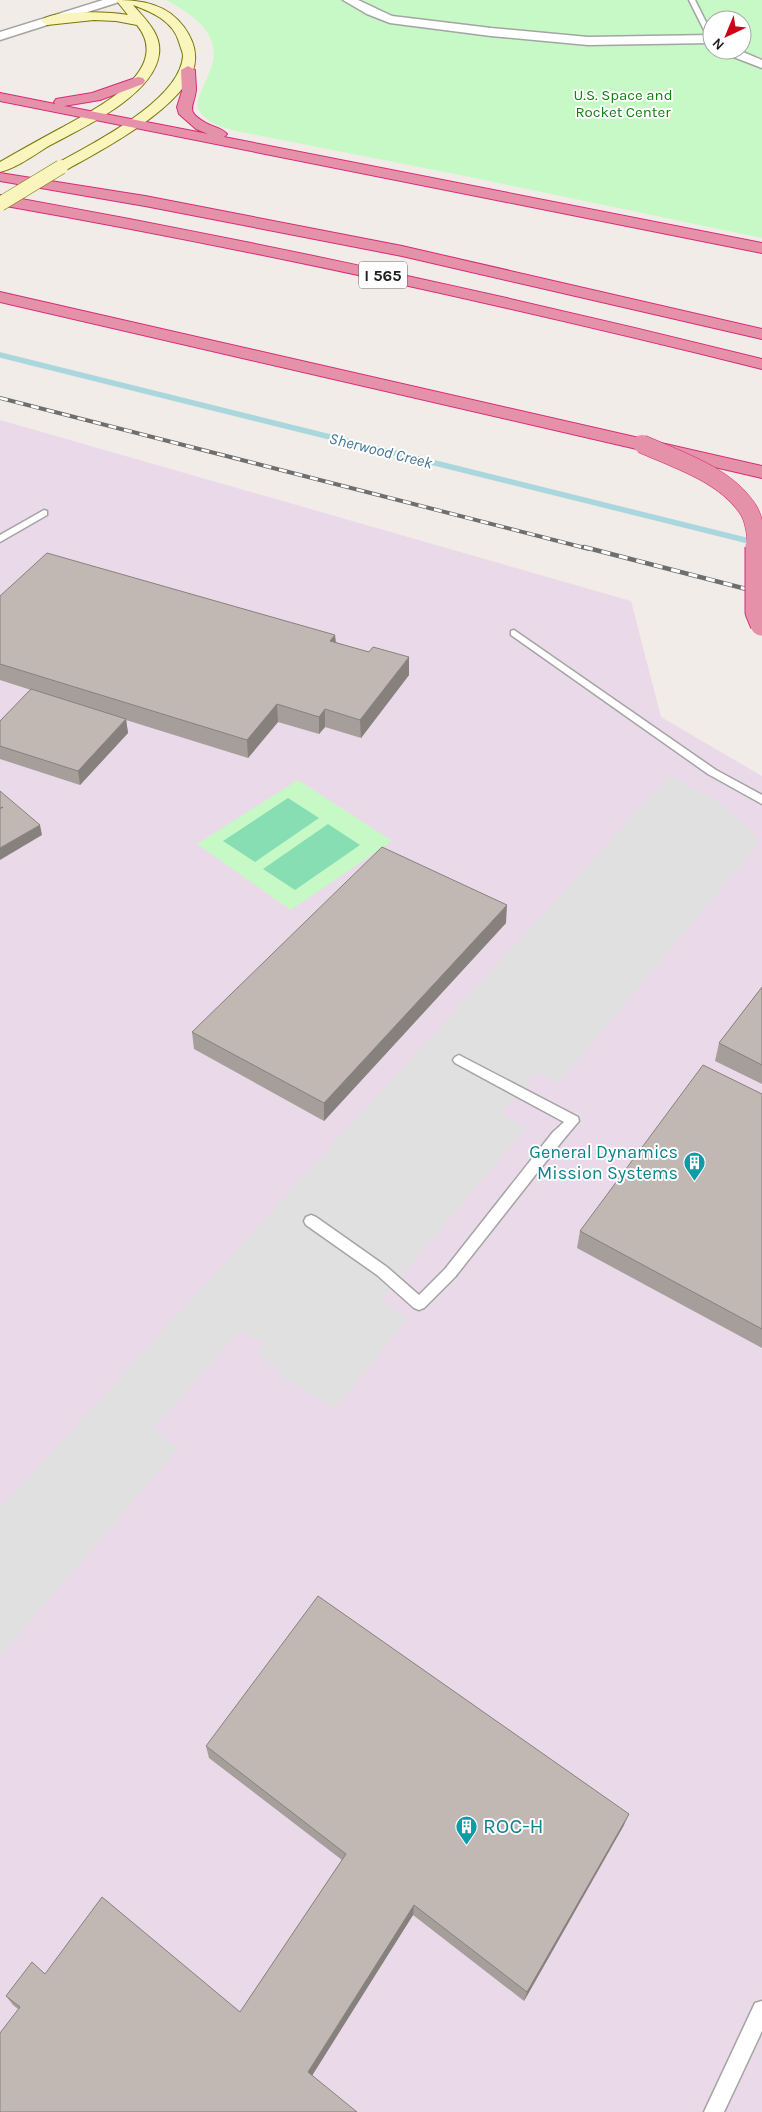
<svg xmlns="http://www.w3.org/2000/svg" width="762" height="2112" viewBox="0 0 762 2112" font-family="Karla,sans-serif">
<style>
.industrial{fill:#ead9e8}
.park{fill:#c7f9c6;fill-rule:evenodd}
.pitch{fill:#87deb3}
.parking{fill:#e0e0e0}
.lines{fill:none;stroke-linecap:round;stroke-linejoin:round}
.stream{stroke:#a9d7dd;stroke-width:5.5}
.service-casing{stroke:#a4a4a4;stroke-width:3}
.minor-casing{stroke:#a4a4a4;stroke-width:3}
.secondary-casing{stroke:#787807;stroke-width:2}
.motorway-casing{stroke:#d82a79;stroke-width:2}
.service{fill:#fff;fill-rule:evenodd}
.minor{fill:#fff;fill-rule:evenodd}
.secondary{fill:#f9f5bd;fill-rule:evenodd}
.motorway{fill:#e691aa;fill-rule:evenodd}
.rail-far1-casing{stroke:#6e6e6e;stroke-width:4}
.rail-casing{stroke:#6e6e6e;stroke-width:4.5}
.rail-far1{stroke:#fff;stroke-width:2.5;stroke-dasharray:8;stroke-linecap:butt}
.rail{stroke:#fff;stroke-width:3;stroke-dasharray:9;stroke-linecap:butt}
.secondary-bridge-casing{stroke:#787807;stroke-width:15;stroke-linecap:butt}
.motorway-bridge-far1-casing{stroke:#d82a79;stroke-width:19;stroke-linecap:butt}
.motorway-bridge-casing{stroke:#d82a79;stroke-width:25;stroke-linecap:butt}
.secondary-bridge{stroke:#f9f5bd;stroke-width:14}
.motorway-bridge-far1{stroke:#e691aa;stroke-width:18}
.motorway-bridge{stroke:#e691aa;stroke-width:23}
.wall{fill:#a69e9a}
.shaded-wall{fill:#87817d}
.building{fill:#c1b8b3;stroke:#87817d}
.labels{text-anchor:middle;stroke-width:4;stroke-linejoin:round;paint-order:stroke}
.far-park-label{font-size:15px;fill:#107f0e;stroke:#fff}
.shield{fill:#fff;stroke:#636363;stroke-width:1}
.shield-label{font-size:16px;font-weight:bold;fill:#202020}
.far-water-label{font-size:16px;font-style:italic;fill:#447797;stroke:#fff}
.culture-label{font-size:18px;fill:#0d838f;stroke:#fff;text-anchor:end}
.near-culture-label{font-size:21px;fill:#0d838f;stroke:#fff;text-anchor:start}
</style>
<rect width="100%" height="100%" fill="#f1ece7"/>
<polygon class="industrial" points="0,420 631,601 661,717 762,776 762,2112 0,2112"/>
<g class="park">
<path d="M166 0H762V238L475 178 241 132C224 128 204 124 197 106 199 92 208 79 212 65 222 33 189 12 166 0ZM712 20H742V50H712Z"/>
<polygon points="298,780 392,841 291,910 197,844"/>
</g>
<g class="pitch">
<polygon points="288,798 319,818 255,862 223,841"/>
<polygon points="328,824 360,845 295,890 263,869"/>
</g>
<polygon class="parking" points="670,775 719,803 748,827 760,842 558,1083 536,1073 502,1114 526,1128 382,1299 407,1320 335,1408 279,1375 280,1370 257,1354 266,1344 240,1330 153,1429 178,1449 0,1656 0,1509"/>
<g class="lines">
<polyline class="stream" points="0,355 757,543"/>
<defs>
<g id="service">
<polygon points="689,0 695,0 712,34 712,39 708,38"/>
<polygon points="44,510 47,511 47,515 0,542 0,535"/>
<polygon points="514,630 716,770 762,795 762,804 708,774 511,635 511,631"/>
<polygon points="459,1055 578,1117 579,1121 563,1140 455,1277 424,1308 419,1310 414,1308 377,1275 306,1225 304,1221 306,1217 311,1215 316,1217 387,1267 419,1295 445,1269 553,1132 564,1122 455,1063 453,1060 455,1057"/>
<polygon points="762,2001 762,2031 724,2112 704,2112 755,2003"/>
</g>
<g id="minor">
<polygon points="103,0 121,0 119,2 0,40 0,32"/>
<polygon points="343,0 358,0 392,16 491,28 588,37 712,35 712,43 588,45 491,36 390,23 367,14"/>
<polygon points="721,50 738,50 762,60 762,68 723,53"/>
</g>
<path id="secondary" d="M116 0C142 0 167 4 184 27 189 34 195 45 195 55 200 100 100 151 66 170H56L54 167 56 164C91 144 180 101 183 56 183 52 180 46 179 42 173 21 152 12 133 5 145 19 162 34 159 54 154 96 80 129 47 147 33 156 16 168 0 172V162C21 150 42 138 63 127 95 109 174 71 137 25L116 21 94 20 47 25 41 21C52 9 112 12 128 15Z"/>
<g id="motorway">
<path d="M188 66 195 70C195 76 196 84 196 90 194 108 184 110 206 123 213 127 222 128 227 134L224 137 762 243V253L0 101V93L55 104 54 102 56 99 92 93 138 77 143 78 145 81 143 84 100 100 64 106 208 134 196 129 179 114 177 107 182 91 181 70Z"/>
<polygon points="0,173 145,196 402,246 762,329 762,339 402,256 145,206 0,181"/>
<path d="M0 195C256 241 510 296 762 359V369C509 306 256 250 0 205Z"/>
<polygon points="0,292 762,466 762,478 0,302"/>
</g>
</defs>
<use href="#service" class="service-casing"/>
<use href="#minor" class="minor-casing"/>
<use href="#secondary" class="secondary-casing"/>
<use href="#motorway" class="motorway-casing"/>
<use href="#service" class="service"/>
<use href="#minor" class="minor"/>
<use href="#secondary" class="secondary"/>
<use href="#motorway" class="motorway"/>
<defs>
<polyline id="rail-far1" points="0,398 589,549"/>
<polyline id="rail" points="584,547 762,593"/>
</defs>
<use href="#rail-far1" class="rail-far1-casing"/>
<use href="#rail" class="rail-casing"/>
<use href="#rail-far1" class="rail-far1"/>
<use href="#rail" class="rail"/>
<defs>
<polyline id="secondary-bridge" points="0,204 61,167"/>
<path id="motorway-bridge-far1" d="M642 444C678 460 727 475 749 511 755 522 756 536 757 549"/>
<polyline id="motorway-bridge" points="757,547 757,612 762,624"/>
</defs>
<use href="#secondary-bridge" class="secondary-bridge-casing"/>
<use href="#motorway-bridge-far1" class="motorway-bridge-far1-casing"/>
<use href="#motorway-bridge" class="motorway-bridge-casing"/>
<use href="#secondary-bridge" class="secondary-bridge"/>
<use href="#motorway-bridge-far1" class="motorway-bridge-far1"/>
<use href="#motorway-bridge" class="motorway-bridge"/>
</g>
<g class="wall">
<polygon points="0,596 335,635 336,642 409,675 361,738 325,727 319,734 278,722 248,758 126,720 128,733 80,785 0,759 0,721 31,690 0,680"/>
<polygon points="506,923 324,1121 194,1049 192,1032"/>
<polygon points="762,987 762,1084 715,1061 719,1043"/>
<polygon points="762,1094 762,1348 577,1248 580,1231"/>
<polygon points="206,1746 624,1825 524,2001 413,1915 312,2075 18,2009 13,2005 6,1996 45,1974 240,2012 342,1860 209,1758"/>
</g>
<g class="shaded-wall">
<polygon points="335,635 336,652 330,641"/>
<polygon points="409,657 409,675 361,738 360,720"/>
<polygon points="277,704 278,722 248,758 247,740"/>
<polygon points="325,709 325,727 319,734 319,717"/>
<polygon points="126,719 128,733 80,785 78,771"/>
<polygon points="40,825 42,835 0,860 0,848"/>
<polygon points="507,905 506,923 324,1121 324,1103"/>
<polygon points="629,1814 624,1825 524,2001 527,1992"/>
<polygon points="414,1905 413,1915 310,2079 308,2072"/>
</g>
<g class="building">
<polygon points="47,553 335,635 330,641 369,652 373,647 409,657 360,720 325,709 319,717 277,704 247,740 0,664 0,596"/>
<polygon points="31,689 126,719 78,771 0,746 0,721"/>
<polygon points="0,791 40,825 0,848 0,809 3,807 0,808"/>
<polygon points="382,847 507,905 324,1103 192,1032"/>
<polygon points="762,987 762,1065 719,1043"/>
<polygon points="703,1065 762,1094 762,1329 580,1231"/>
<polygon points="318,1596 629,1814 527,1992 414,1905 308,2072 357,2112 0,2112 0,2033 20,2007 6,1996 32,1962 45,1974 102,1897 240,2012 346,1854 206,1746"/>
</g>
<defs>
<symbol id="building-pin" viewBox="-11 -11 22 30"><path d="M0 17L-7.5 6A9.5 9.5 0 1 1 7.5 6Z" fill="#0f9aa8" stroke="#fff"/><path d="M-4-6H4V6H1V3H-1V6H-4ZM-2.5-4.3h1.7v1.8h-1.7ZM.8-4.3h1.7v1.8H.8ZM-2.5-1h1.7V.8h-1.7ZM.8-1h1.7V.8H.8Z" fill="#fff"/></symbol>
</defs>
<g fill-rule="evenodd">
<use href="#building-pin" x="682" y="1150" width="25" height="34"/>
<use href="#building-pin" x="454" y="1814" width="25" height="34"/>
</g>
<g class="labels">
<g class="far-park-label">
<text x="623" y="100">U.S. Space and<tspan x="623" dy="17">Rocket Center</tspan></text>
</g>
<rect class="shield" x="359" y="261.5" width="48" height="27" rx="4"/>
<g class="shield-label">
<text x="383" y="281">I 565</text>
</g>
<g class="far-water-label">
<text transform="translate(381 450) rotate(14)" y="6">Sherwood Creek</text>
</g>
<g class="culture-label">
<text x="678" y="1158">General Dynamics<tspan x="678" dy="21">Mission Systems</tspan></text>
</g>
<g class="near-culture-label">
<text x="483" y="1833">ROC-H</text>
</g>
</g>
<g transform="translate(727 35) rotate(224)"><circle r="24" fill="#ffffff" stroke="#a6a6a6"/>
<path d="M0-4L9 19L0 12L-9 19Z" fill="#cd0419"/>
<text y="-8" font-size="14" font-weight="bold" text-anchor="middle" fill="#202020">N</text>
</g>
</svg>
